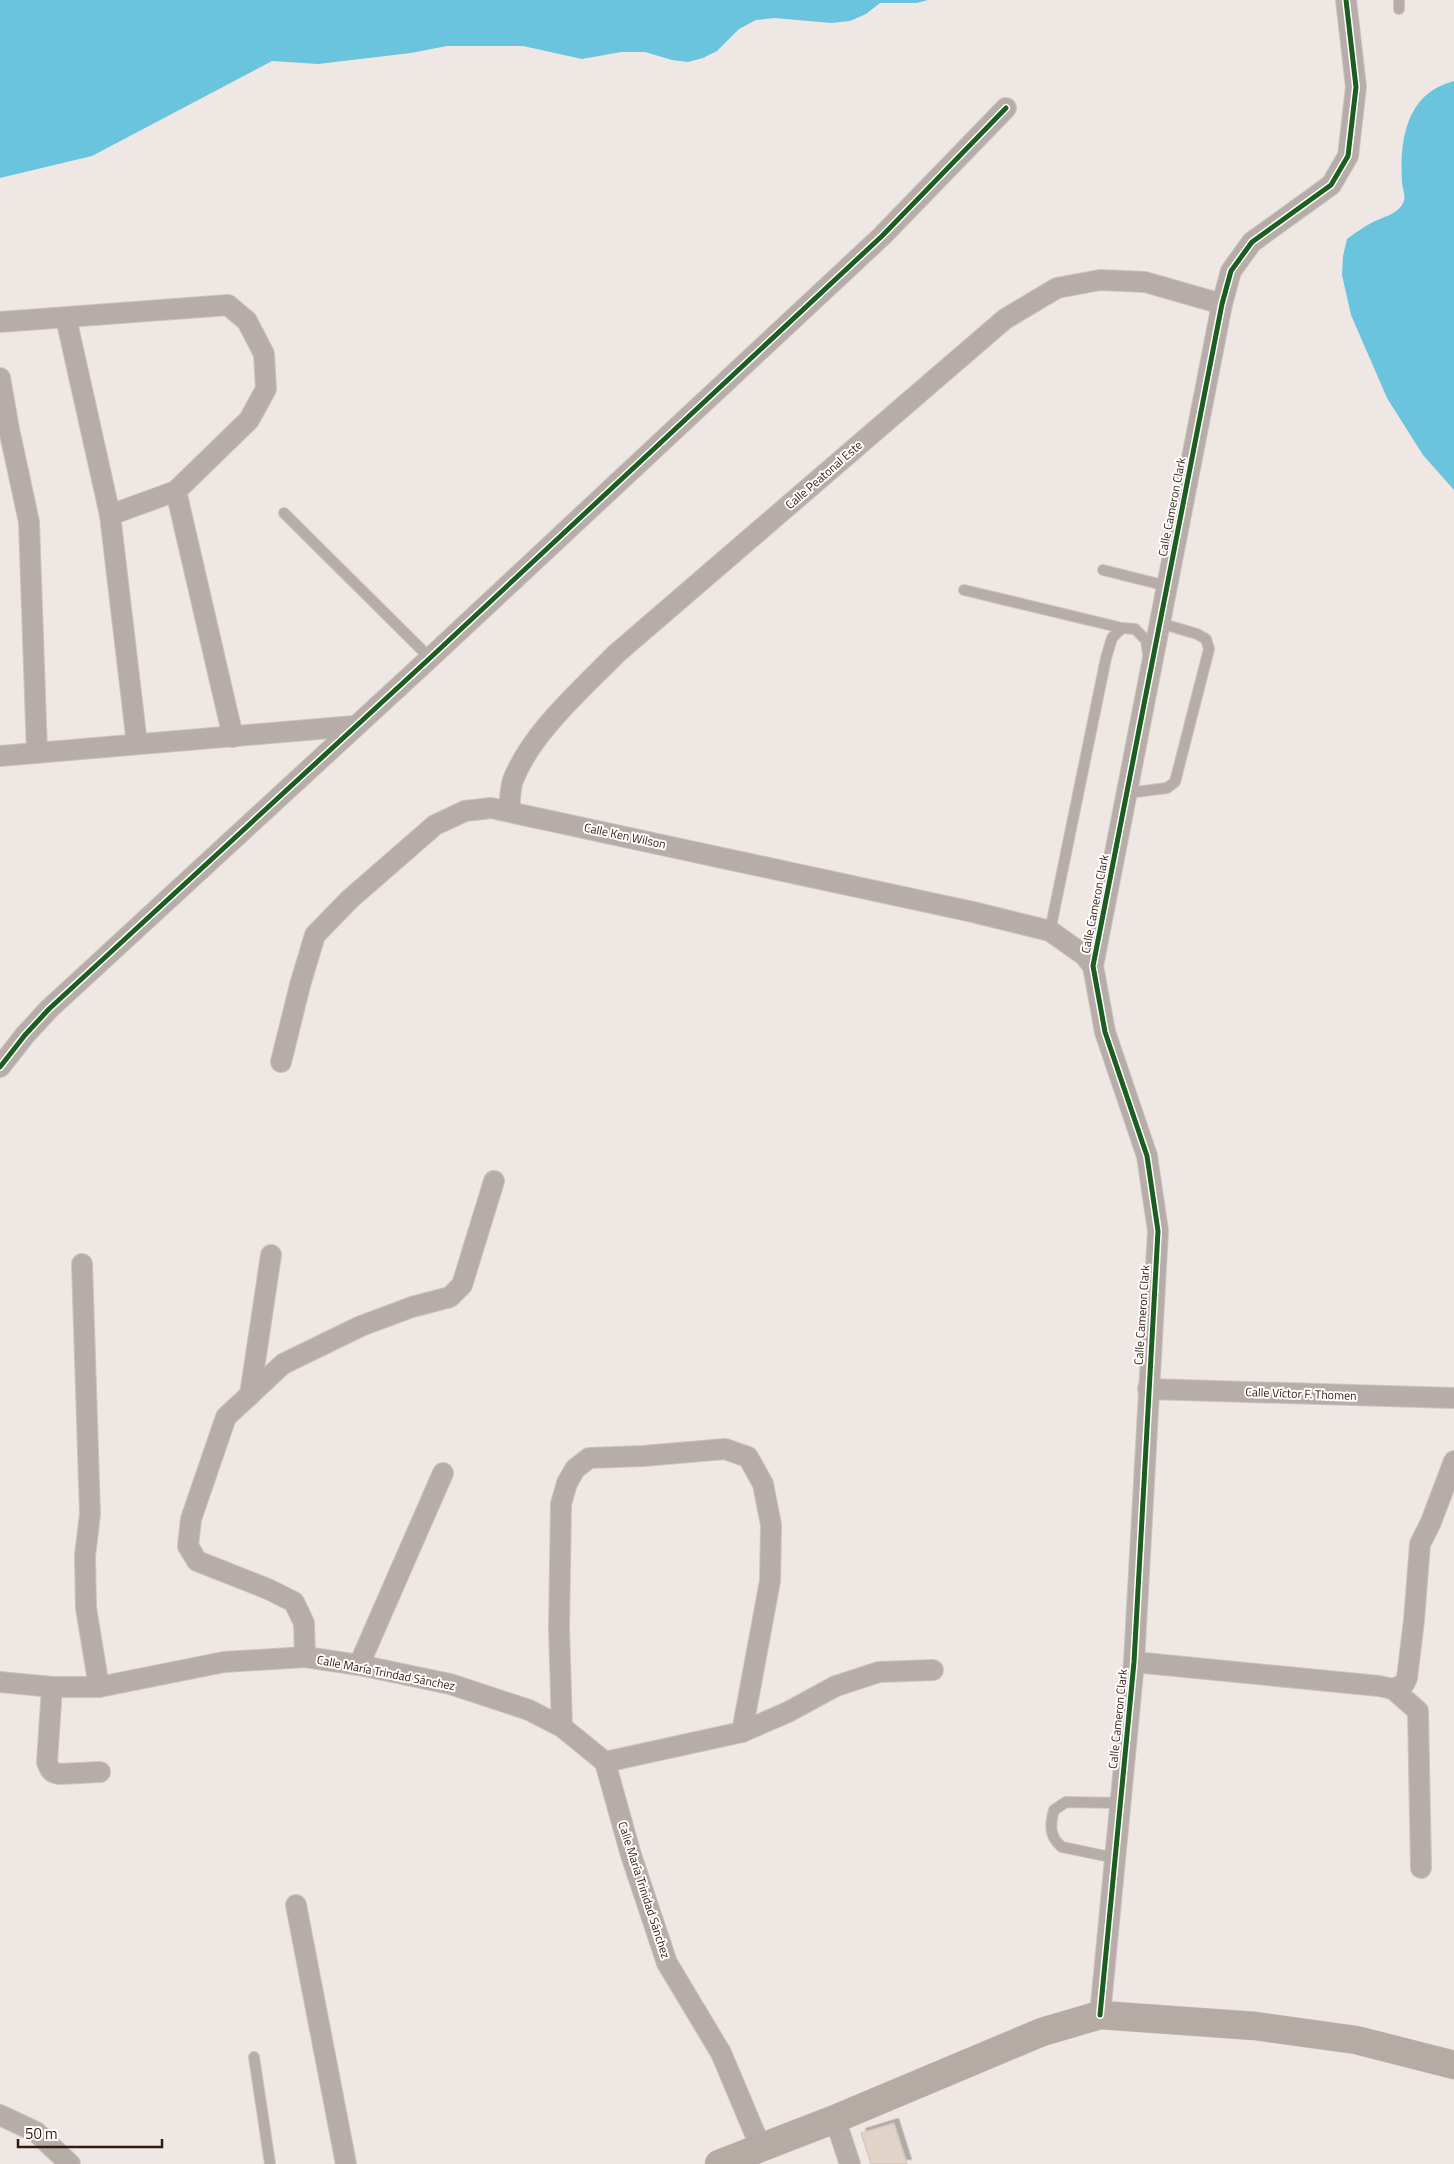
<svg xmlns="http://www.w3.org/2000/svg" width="1454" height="2164" viewBox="0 0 1454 2164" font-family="'Titillium Web',sans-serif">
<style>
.water{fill:#6bc4de}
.building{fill:#e2d3c8;stroke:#cfc0b5;filter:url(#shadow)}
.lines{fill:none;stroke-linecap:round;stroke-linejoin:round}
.lane-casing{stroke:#cdc3be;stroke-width:12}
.street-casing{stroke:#cdc3be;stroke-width:22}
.secondary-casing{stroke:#cdc3be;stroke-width:29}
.lane{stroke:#b6aca8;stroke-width:10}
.street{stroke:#b6aca8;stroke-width:20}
.secondary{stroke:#b6aaa5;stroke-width:28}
.cycleway-casing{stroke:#fff;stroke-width:8}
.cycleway{stroke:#1b5e20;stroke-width:5}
.labels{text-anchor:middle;stroke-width:4;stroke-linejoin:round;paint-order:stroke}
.street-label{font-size:12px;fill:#34190e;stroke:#fff}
</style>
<defs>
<filter id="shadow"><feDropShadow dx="4.5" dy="-4.5" stdDeviation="0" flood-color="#0004"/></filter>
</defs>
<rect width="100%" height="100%" fill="#efe7e4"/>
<g class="water">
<polygon points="0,0 928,0 917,3 880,3 866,14 850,21 831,23 775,18 756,20 739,29 717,51 703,58 688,62 672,60 645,52 621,52 582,59 523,46 447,46 411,53 318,64 272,61 92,156 0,178"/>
<path d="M1454 81V490L1423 455 1387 398 1351 315 1342 275 1343 256 1347 239C1355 233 1363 227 1373 222 1383 217 1395 215 1402 205 1407 198 1403 191 1402 183 1400 151 1403 109 1433 90 1439 86 1447 83 1454 81Z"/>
</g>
<polygon class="building" points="894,2123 907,2164 871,2164 861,2133"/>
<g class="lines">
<defs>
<g id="lane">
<polyline points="1399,9 1399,0"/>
<polyline points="284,513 430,658"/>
<polyline points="1103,570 1167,586"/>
<polyline points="964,590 1122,628"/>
<polyline points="1127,793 1167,788 1175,782 1209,649 1206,639 1197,634 1160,623"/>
<polyline points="1050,931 1106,658 1112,638 1122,628 1135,629 1146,640 1148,653"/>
<path d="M1115 1858 1062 1847C1049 1837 1050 1824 1054 1810L1066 1802 1120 1803"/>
<polyline points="254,2057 270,2164"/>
</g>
<g id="street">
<polyline points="66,318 110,515 137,744"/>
<polyline points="0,322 228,305 247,321 264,354 266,389 249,420 176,491 110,515"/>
<polyline points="0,378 9,429 29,522 37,753"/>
<polyline points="176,491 233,737"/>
<polyline points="0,756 354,726"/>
<path d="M509 811C510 801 510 789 513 780 532 732 581 690 616 654L1005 319 1057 288 1100 280 1145 282 1222 304"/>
<polyline points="281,1062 300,985 315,935 350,899 435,825 465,811 491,808 973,912 1050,931 1084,955 1093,966"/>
<polyline points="0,1067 25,1035 49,1009 430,658 882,236 1006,108"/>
<polyline points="82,1264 90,1514 85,1556 86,1608 99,1687"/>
<polyline points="1148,1389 1454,1398"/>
<polyline points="250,1395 271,1255"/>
<polyline points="305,1657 304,1623 294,1602 268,1589 197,1561 188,1546 191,1519 226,1417 283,1364 361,1326 412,1307 450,1297 462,1285 494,1181"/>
<polyline points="1134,1662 1379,1686 1393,1689 1418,1711 1421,1868"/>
<polyline points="359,1665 443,1473"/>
<polyline points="0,1682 52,1687 99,1687 224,1662 305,1657 359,1665 450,1684 529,1710 562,1727 605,1762"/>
<path d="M52 1687 47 1762C50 1770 51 1773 60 1774L100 1772"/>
<polyline points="1393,1689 1404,1684 1407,1678 1414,1620 1420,1544 1431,1522 1454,1461"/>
<polyline points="562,1727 559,1629 561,1504 567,1483 575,1469 589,1458 643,1456 725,1449 748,1457 763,1484 771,1525 770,1581 742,1732"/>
<polyline points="605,1762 631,1855 667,1963 721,2053 761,2148"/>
<polyline points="605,1762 742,1732 788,1712 836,1686 879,1672 933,1670"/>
<polyline points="296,1905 346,2164"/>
<polyline points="1100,2015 1134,1662 1158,1231 1147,1156 1105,1032 1093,966 1222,304 1231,271 1252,242 1331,185 1348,156 1356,87 1346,0"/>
<polyline points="0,2115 36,2132 70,2164"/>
<polyline points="835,2119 850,2164"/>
</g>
<polyline id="secondary" points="719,2164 835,2119 1042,2032 1100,2015 1255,2026 1356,2040 1454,2065"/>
</defs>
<use href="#lane" class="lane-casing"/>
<use href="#street" class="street-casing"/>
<use href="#secondary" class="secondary-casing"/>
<use href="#lane" class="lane"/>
<use href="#street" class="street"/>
<use href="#secondary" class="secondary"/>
<defs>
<g id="cycleway">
<polyline points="0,1067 25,1035 49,1009 430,658 882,236 1006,108"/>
<polyline points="1100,2015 1134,1662 1158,1231 1147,1156 1105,1032 1093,966 1222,304 1231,271 1252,242 1331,185 1348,156 1356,87 1346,0"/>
</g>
</defs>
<use href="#cycleway" class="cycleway-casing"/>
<use href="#cycleway" class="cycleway"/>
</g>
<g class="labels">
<g class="street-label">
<text transform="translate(824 475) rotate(-41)" y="4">Calle Peatonal Este</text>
<text transform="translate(1172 507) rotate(-79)" y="4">Calle Cameron Clark</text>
<text transform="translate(625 836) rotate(12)" y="4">Calle Ken Wilson</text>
<text transform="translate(1095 904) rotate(-79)" y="4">Calle Cameron Clark</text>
<text transform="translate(1142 1315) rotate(-86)" y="4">Calle Cameron Clark</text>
<text transform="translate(1301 1394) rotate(2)" y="4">Calle Víctor F. Thomen</text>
<text transform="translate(386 1673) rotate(11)" y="4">Calle María Trindad Sánchez</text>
<text transform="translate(1118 1719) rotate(-84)" y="4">Calle Cameron Clark</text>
<text transform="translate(644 1890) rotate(72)" y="4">Calle María Trinidad Sánchez</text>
</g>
</g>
<path d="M18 2139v8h144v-8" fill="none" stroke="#34190e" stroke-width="2.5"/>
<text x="25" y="2139" font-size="15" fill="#34190e" stroke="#ffffff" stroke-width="4" paint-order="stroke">50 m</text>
</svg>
